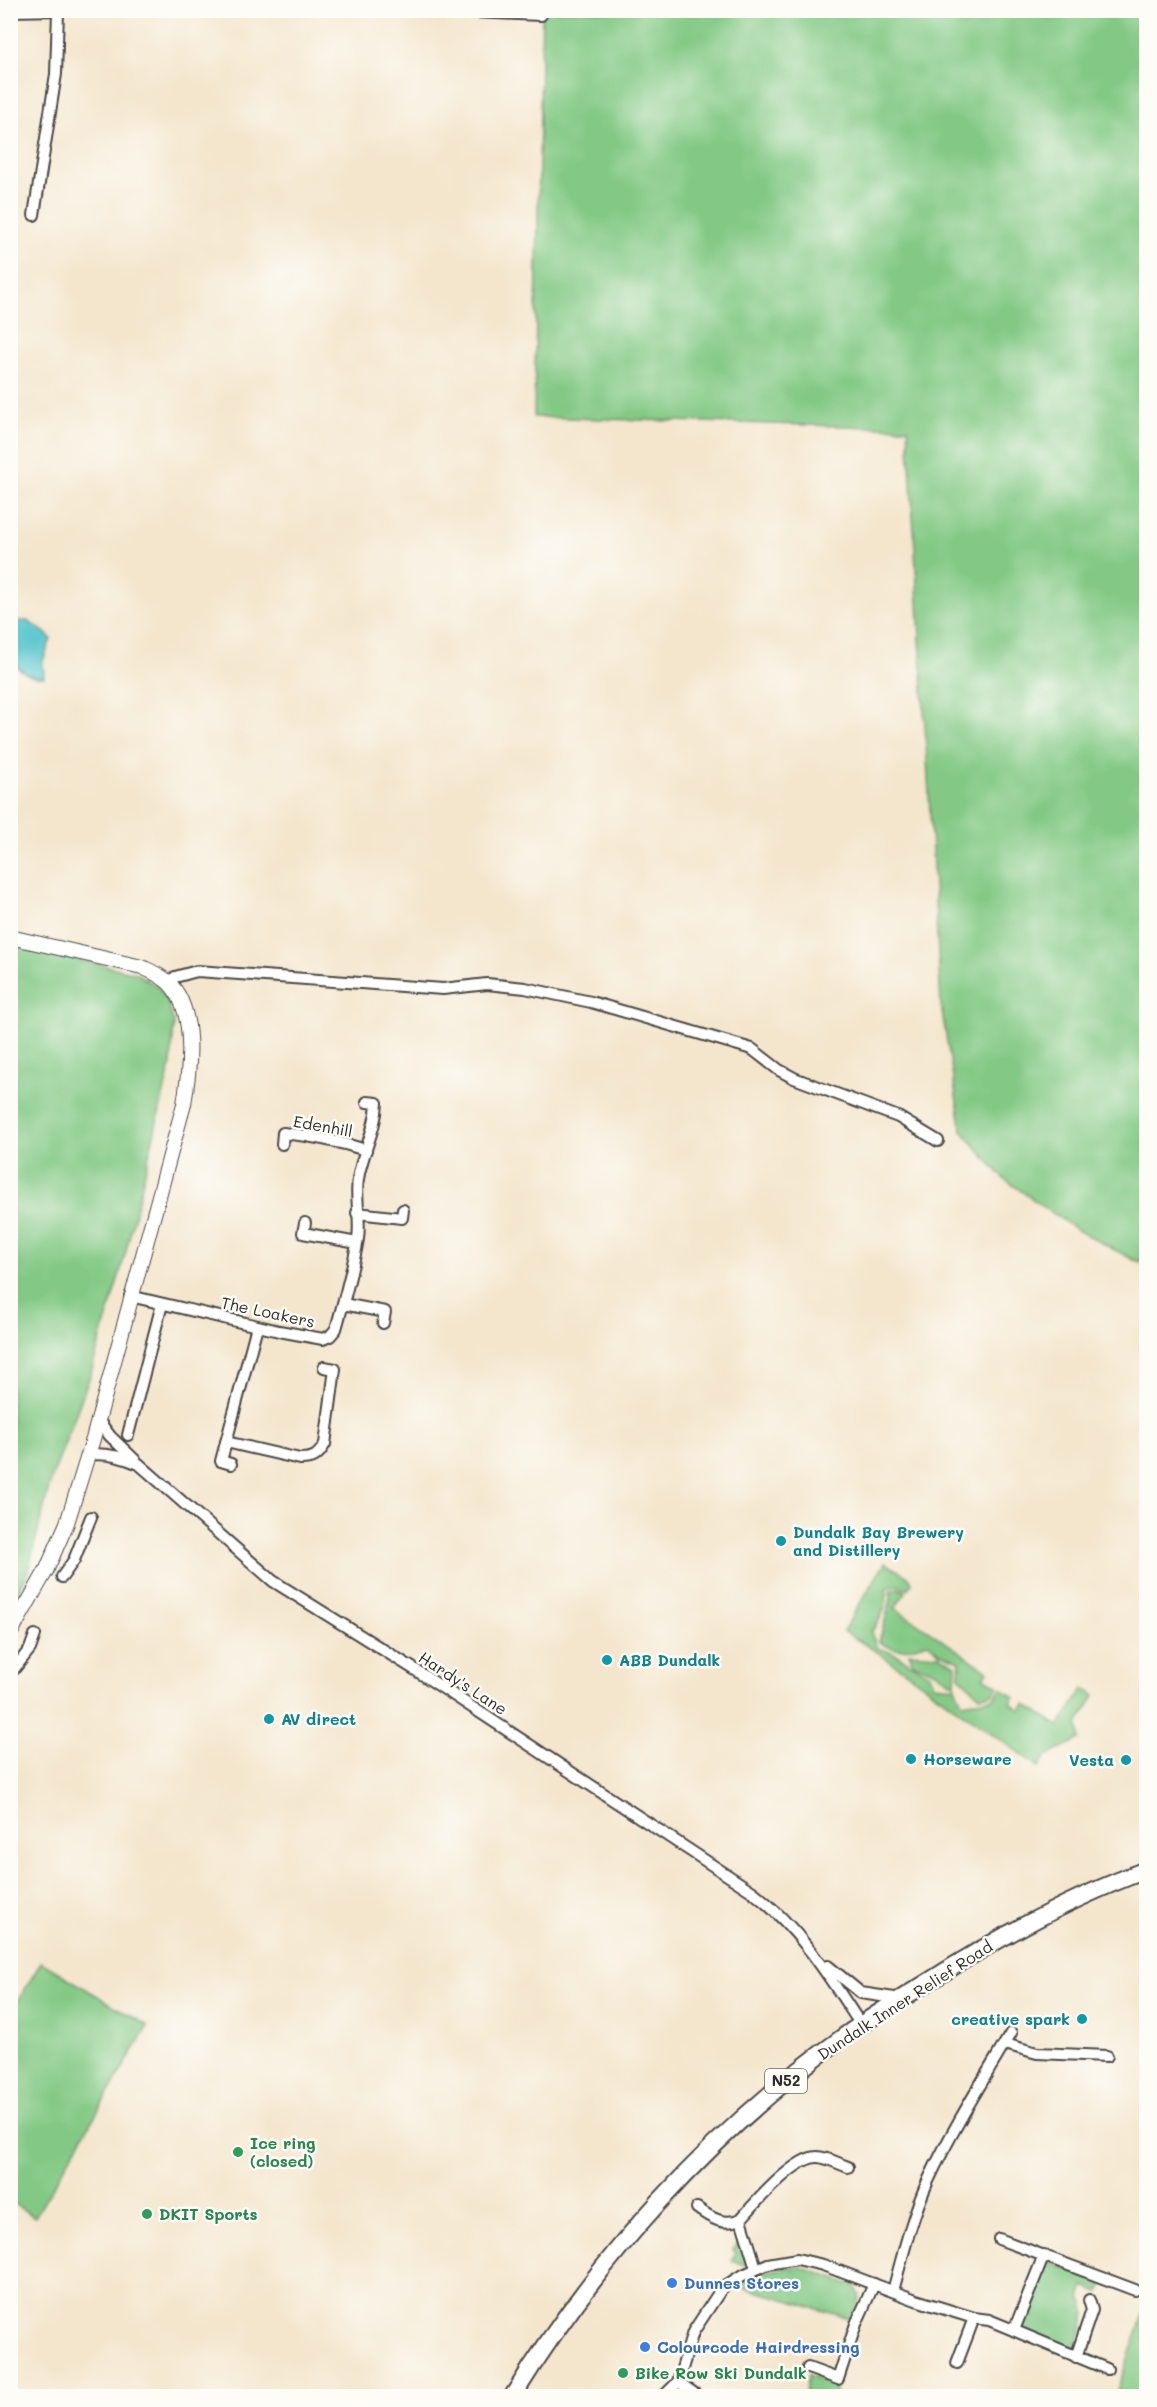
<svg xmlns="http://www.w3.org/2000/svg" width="1157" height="2407" viewBox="0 0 1157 2407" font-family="Mali,sans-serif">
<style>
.green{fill:#83c985;stroke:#577a58;stroke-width:1.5}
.water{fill:#57c5cc;stroke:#41787c;stroke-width:1.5}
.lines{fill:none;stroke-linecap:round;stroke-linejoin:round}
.street-casing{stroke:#494743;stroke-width:14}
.secondary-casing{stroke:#494743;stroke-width:16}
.primary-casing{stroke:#494743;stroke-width:20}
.street{stroke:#fff;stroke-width:10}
.secondary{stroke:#fff;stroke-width:14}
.primary{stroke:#fff;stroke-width:16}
.culture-dot{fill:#0f9aa8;stroke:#fdfcf7;stroke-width:2}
.leisure-dot{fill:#2e9e5b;stroke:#fdfcf7;stroke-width:2}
.shop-dot{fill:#3f7fe0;stroke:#fdfcf7;stroke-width:2}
.labels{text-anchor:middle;stroke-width:5;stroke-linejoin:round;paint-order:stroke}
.shield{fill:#fdfcf7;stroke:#6a6a68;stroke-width:1.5}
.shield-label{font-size:15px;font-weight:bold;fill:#2b2b2b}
.street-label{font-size:16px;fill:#2b2b2b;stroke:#fdfcf7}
.culture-label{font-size:16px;font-weight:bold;fill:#0d838f;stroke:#fdfcf7;text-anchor:start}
.leisure-label{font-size:16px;font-weight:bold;fill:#27864d;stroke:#fdfcf7;text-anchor:start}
.shop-label{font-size:16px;font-weight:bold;fill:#366cbe;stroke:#fdfcf7;text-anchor:start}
</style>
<rect width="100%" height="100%" fill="#fdfcf7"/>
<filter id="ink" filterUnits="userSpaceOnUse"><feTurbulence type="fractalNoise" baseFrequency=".0167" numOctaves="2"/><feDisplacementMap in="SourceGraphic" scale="12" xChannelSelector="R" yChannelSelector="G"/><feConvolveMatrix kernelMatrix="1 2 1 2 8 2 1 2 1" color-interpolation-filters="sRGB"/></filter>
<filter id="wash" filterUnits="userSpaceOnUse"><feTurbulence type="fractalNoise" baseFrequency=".008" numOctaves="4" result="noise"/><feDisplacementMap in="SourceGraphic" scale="24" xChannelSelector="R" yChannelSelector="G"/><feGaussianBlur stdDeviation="1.35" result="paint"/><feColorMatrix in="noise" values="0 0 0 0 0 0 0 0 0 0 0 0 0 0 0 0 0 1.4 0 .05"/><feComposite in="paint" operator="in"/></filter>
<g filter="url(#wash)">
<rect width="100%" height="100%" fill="#f4e6cd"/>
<g class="green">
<polygon points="542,11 933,13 967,24 981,11 1146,11 1146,1263 1134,1260 1077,1230 1004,1179 962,1131 941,1006 908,428 534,417"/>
<polygon points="11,944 136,973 157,986 167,1000 174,1023 171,1064 125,1255 90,1376 50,1483 27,1575 11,1603"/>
<path d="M885 1563 910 1578 912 1583 908 1589 898 1585 886 1588C889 1604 881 1619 871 1632L877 1648 893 1653 930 1674 934 1685 955 1687 962 1703 994 1698 1001 1688 1014 1697 1010 1703 1021 1710 1025 1704 1059 1726 1084 1688 1095 1696 1078 1724 1080 1739 1046 1756 1039 1767 877 1652 843 1631Z"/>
<path d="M899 1588 906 1592 895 1608 988 1671 984 1677 998 1686 993 1694 980 1696 959 1676 960 1661 940 1653 928 1643C906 1649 900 1654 879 1642L891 1599 890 1591Z"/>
<polygon points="909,1653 939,1655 956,1665 955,1685 934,1671 913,1663"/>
<polygon points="41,1962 148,2026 35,2217 11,2202 11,2013"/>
<polygon points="741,2240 748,2261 745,2265 732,2261 736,2253 733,2250"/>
<path d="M1048 2261 1104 2283 1099 2293 1084 2287 1080 2298C1095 2310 1077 2338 1072 2352L1019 2330Z"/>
<polygon points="789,2267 801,2267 855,2286 860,2296 852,2319 739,2286 740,2283 760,2272"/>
<polygon points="1146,2305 1146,2396 1115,2396 1143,2315"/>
<polygon points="809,2375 835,2385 835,2396 805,2396"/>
</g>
<path class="water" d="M14 621H28C35 627 46 631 51 639L43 661 44 677C30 679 18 670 11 658V623Z"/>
</g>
<g filter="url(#ink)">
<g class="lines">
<defs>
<g id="street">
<polyline points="427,10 541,15"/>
<polyline points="10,11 59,10"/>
<polyline points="34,215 56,74 58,11"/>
<polyline points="169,983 175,977 197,971 443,989 487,984 525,988 591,1002 752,1049 779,1070 794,1078 898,1117 938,1141"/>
<path d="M282 1144 283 1133C312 1136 338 1141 366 1150"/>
<polyline points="357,1213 402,1218 403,1210"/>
<polyline points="305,1223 303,1233 357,1243"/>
<path d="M130 1296 279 1331 323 1339 330 1336 336 1329C344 1300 353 1269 358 1239 361 1219 355 1199 358 1179 362 1153 376 1130 377 1103L367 1102"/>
<polyline points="343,1304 385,1312 383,1323"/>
<polyline points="98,1420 110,1436 136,1461"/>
<polyline points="128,1435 162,1304"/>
<path d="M226 1442 300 1459C314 1459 318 1456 325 1444L335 1369 324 1367"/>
<path d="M88 1455C106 1452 123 1457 139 1464L273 1581 414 1669 753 1892C801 1930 828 1975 861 2025"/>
<polyline points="231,1464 221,1461 257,1326"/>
<polyline points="62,1577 74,1560 91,1517"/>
<polyline points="10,1674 30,1649 35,1635"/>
<polyline points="828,1966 861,1993 901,1999"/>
<polyline points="1005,2044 1037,2053 1107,2056"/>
<path d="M697 2208C712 2219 724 2226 741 2219"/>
<polyline points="999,2239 1135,2290"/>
<path d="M756 2268 741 2219C756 2202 795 2157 817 2157 827 2157 839 2164 848 2167"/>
<path d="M893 2291C903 2254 912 2216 928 2181 952 2130 982 2082 1011 2033"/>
<polyline points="1014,2330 1044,2255"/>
<polyline points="1076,2357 1092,2310 1089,2300"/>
<polyline points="957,2363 974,2318"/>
<polyline points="808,2368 838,2379 856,2324 874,2284"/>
<polyline points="678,2382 698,2396"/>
<polyline points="664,2396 678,2382 693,2332 722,2288 741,2276 768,2264 797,2259 823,2265 916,2300 974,2318 989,2320 1107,2369"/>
</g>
<path id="secondary" d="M10 937 142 967C151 971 162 976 169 983 197 1011 190 1069 184 1104L93 1439 67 1523 46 1571 10 1634"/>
<path id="primary" d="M513 2396C597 2260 708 2135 838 2041 866 2020 896 2002 925 1984 995 1939 1068 1899 1146 1870"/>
</defs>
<use href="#street" class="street-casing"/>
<use href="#secondary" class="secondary-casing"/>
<use href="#primary" class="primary-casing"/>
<use href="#street" class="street"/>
<use href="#secondary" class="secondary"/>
<use href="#primary" class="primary"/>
</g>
</g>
<g class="culture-dot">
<circle cx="781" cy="1541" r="6"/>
<circle cx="607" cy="1660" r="6"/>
<circle cx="269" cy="1719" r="6"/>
<circle cx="911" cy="1759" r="6"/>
<circle cx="1126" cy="1760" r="6"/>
<circle cx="1082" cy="2019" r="6"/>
</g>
<g class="leisure-dot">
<circle cx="238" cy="2152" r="6"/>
<circle cx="147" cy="2214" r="6"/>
<circle cx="623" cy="2373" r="6"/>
</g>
<g class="shop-dot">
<circle cx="672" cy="2283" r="6"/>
<circle cx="645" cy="2347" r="6"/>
</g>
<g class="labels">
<rect class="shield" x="765" y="2069" width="42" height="24" rx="4.5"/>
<g class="shield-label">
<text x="786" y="2086">N52</text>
</g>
<g class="street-label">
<text transform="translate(323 1126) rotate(10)" y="6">Edenhill</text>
<text transform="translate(268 1312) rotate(12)" y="6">The Loakers</text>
<text transform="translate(463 1683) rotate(33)" y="6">Hardy's Lane</text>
<text transform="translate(905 2000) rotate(-33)" y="6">Dundalk Inner Relief Road</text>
</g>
<g class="culture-label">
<text x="793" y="1538">Dundalk Bay Brewery<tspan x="793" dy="18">and Distillery</tspan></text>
<text x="619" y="1666">ABB Dundalk</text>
<text x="281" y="1725">AV direct</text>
<text x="923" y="1765">Horseware</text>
<text x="1114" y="1766" text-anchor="end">Vesta</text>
<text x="1070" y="2025" text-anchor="end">creative spark</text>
</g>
<g class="leisure-label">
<text x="250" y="2149">Ice ring<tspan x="250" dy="18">(closed)</tspan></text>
<text x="159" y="2220">DKIT Sports</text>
<text x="635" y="2379">Bike Row Ski Dundalk</text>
</g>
<g class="shop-label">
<text x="684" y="2289">Dunnes Stores</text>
<text x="657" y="2353">Colourcode Hairdressing</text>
</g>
</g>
<rect width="1157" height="2407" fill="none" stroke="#fdfcf7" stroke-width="36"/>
</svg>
